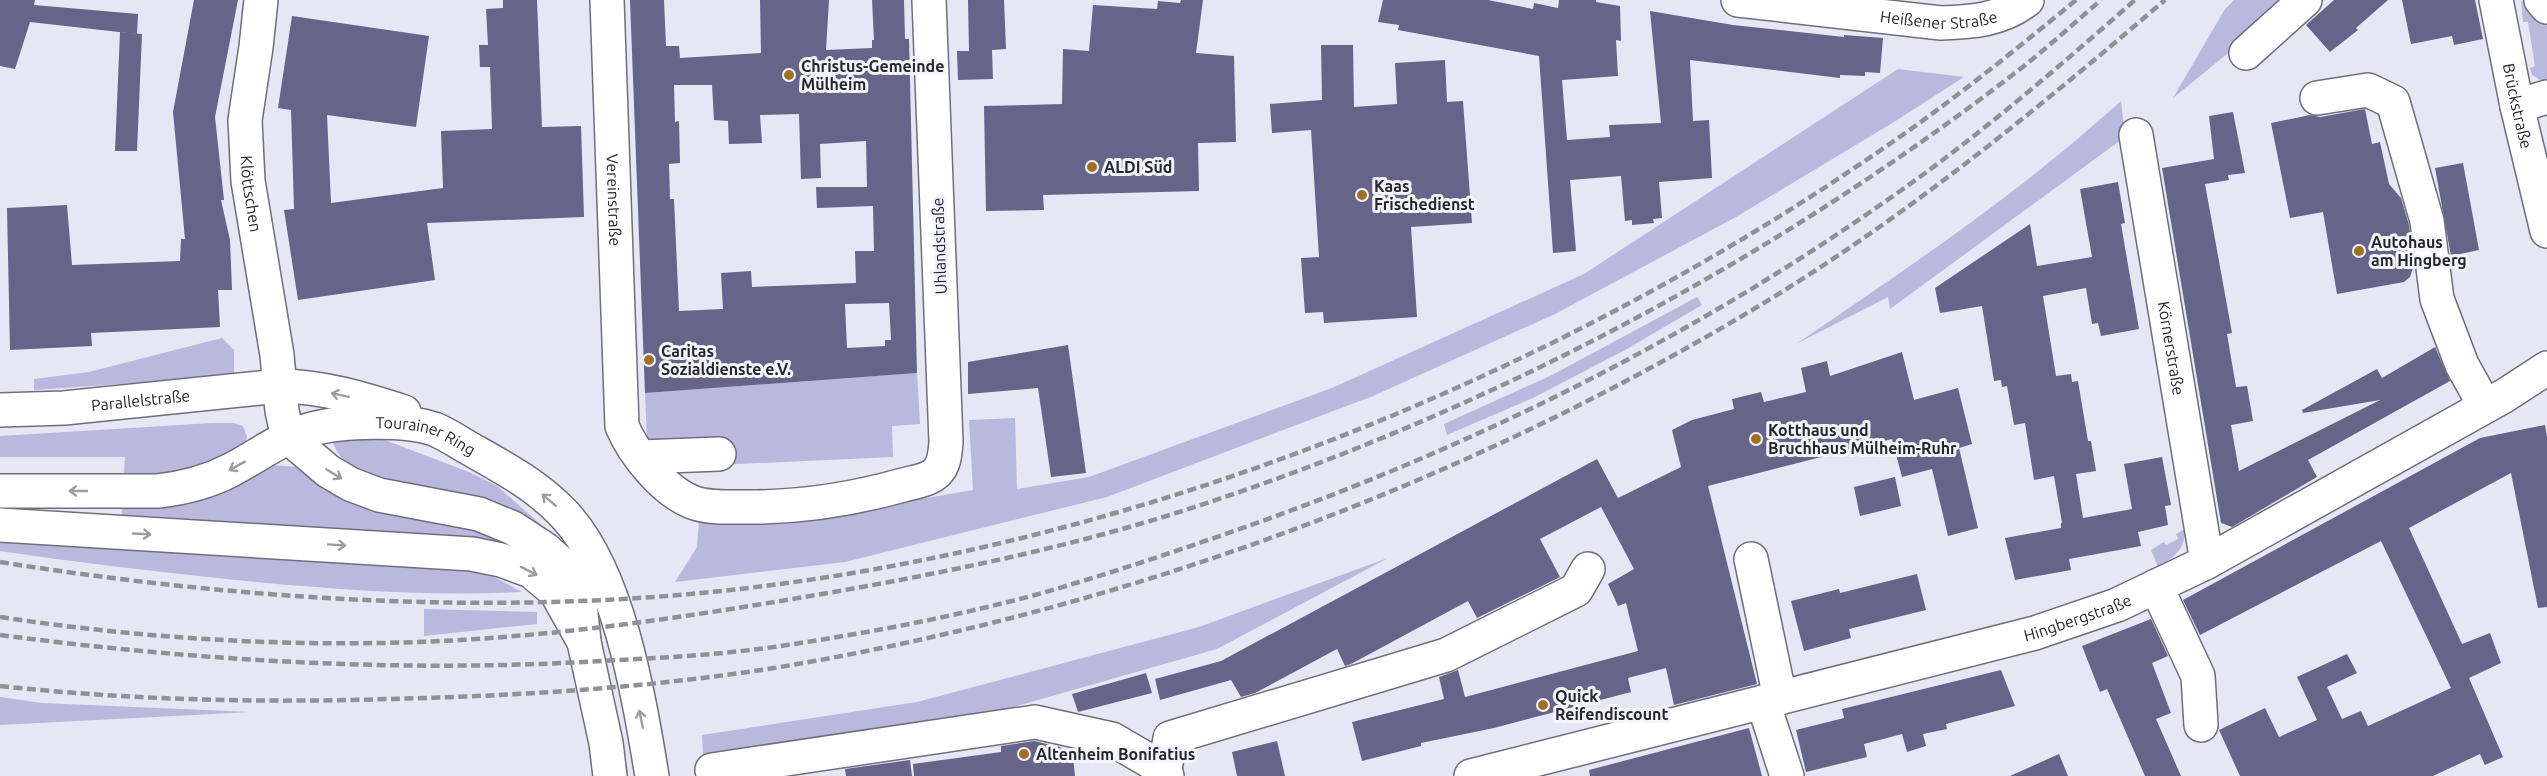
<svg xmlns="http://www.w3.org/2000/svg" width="2547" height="776" viewBox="0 0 2547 776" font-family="Ubuntu,sans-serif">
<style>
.green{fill:#b9b8dd}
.building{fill:#666489;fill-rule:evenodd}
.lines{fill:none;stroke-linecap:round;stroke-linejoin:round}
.minor-casing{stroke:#6f6f7c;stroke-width:36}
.major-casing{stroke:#6f6f7c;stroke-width:36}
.minor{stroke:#fff;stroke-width:33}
.major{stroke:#fff;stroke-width:33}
.rail{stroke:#909099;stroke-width:4.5;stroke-dasharray:9 4.5;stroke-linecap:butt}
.oneway{stroke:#9d9da0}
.poi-dot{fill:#9f7123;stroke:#f4f4fd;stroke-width:2}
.labels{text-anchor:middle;stroke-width:6;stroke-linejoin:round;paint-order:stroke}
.street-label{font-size:16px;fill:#26262b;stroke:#f4f4fd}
.poi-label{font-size:16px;font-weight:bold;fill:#26262b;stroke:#f4f4fd;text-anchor:start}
</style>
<rect width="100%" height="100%" fill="#e6e6f4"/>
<g class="green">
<polygon points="2234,0 2282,0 2243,34 2227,54 2173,98 2225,9"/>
<polygon points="2521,0 2547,26 2547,81 2543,82 2532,75 2530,68 2535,66 2528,22 2523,22"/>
<polygon points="1898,69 1964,77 1894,122 1736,217 1555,314 1373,396 1107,497 845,562 675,582 697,547 699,521 822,516 973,490 969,420 1015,418 1017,489 1089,477 1332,388 1584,274"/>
<path d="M2121 101 2125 137 1890 309 1888 297 1796 344C1908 268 2021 192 2121 101Z"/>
<polygon points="1697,297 1702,305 1625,350 1533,398 1447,435 1444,424 1552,375"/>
<polygon points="222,338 234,350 234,376 34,390 34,379 89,372"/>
<polygon points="917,373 920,424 892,426 893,457 671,467 647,439 645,393"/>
<polygon points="212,423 234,423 243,426 247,437 245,443 211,464 158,477 158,474 124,474 125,457 0,457 0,436"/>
<path d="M377 437 469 472 497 486 547 530C532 523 518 511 503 504 460 484 344 494 332 439Z"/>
<polygon points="272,465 298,467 511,537 507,545 196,525 196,519 122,515 122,508 158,508 158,504"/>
<path d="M2185 529C2185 550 2175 556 2158 567L2151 550 2164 542 2166 545 2178 539 2176 534Z"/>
<path d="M0 541 464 569 496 578 522 592C423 597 324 589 226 579 151 571 75 562 0 551Z"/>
<polygon points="1388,558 1217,649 1003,710 703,755 702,735 917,702 1199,627"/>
<polygon points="424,609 537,612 537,624 424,636"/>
<polygon points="0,697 42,703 251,712 0,725"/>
</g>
<g class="building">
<polygon points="0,0 35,0 34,5 138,14 137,34 30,22 15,69 0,66"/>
<polygon points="194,0 238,0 215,117 224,200 221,200 230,240 232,290 218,290 220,327 91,333 92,346 10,350 7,208 67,205 72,265 180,261 181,239 185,239 173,112"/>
<polygon points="503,0 537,0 542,127 581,126 584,217 427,223 435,280 298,300 284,210 294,209 291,110 278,108 292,16 429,36 416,127 327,115 331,203 443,188 441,131 492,129 490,67 480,67 479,45 488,45 486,9 503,8"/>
<path d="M630 0H664L666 46H679L680 58 761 53 760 0H829L826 50 872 48V40H874L872 0H904L905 39H909L917 373 645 393ZM674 85H712L714 120 728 121 729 144 762 143 760 115 799 114 801 179 821 178 820 144 866 141 867 187H816L817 208 873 206 874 251H855L856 283 752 287 751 271 721 273 723 309 679 311 674 199H670L669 164 680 163 679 121 675 122ZM889 303 891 340H885V346L847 348 845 304Z"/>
<polygon points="968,0 1004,0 1006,49 992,50 993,79 958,80 957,51 969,51"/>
<polygon points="1181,0 1203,0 1196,53 1234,56 1236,142 1198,143 1199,191 1043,195 1044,210 986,211 984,106 1062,104 1063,49 1089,51 1093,5 1157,9 1158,1 1180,3"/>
<polygon points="1383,0 1488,0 1533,9 1534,3 1558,8 1559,0 1596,0 1596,2 1620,6 1621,41 1616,40 1618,76 1562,80 1567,140 1610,137 1609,125 1661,123 1650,11 1733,25 1844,37 1844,35 1883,38 1880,73 1865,72 1865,76 1840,75 1840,78 1690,60 1693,121 1709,120 1712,178 1659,182 1662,218 1653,219 1654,223 1632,225 1632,220 1625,221 1621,176 1570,180 1576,251 1553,253 1539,56 1398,30 1399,25 1378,22"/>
<polygon points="2334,0 2388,0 2356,28 2358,30 2330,52 2306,25"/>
<polygon points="2402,0 2475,0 2483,39 2454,45 2452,36 2411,44"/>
<polygon points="120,32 142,34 137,151 115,151"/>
<polygon points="1321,45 1353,45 1354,107 1397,104 1395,63 1445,60 1447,102 1463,101 1472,223 1411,227 1417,317 1324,323 1323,312 1305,313 1301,258 1319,257 1311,130 1272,133 1270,104 1322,100"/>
<polygon points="2365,109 2372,144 2380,142 2389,184 2401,198 2409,225 2414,265 2410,277 2404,282 2337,294 2323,212 2290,218 2271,123 2310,115 2320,117"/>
<polygon points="2233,112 2245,173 2228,175 2229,180 2205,184 2232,333 2227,334 2236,387 2247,386 2253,421 2231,425 2239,471 2380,400 2303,413 2302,410 2377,369 2382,378 2435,347 2450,381 2308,460 2317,477 2232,527 2221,523 2162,168 2214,159 2209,116"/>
<polygon points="2463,163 2479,250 2451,256 2435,168"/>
<polygon points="2118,182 2125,223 2121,224 2139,329 2101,336 2098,323 2092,324 2086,288 2043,296 2056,376 2071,374 2072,382 2078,381 2088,441 2091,441 2096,471 2076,474 2083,518 2132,509 2124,464 2162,457 2171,505 2165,506 2168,525 2138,532 2141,546 2069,559 2071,570 2015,580 2005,538 2061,528 2061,523 2062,523 2054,476 2034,480 2025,423 2014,425 2007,386 2002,387 2001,380 1994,381 1982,306 1940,313 1935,288 2030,224 2037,266 2092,257 2080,189"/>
<polygon points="1068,345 1086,473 1051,477 1038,388 968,394 968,362"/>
<polygon points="1902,352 1914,400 1958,388 1972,444 1959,448 1978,528 1948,536 1932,469 1902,477 1892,439 1708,486 1757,684 1674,705 1666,668 1628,678 1631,692 1494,728 1421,743 1421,746 1362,761 1352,722 1444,699 1439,677 1458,670 1465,697 1638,651 1626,603 1618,606 1608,584 1634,569 1601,507 1540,539 1560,577 1477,618 1468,601 1351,664 1345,666 1337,649 1255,693 1241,697 1231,680 1160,700 1155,679 1221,661 1597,459 1618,498 1681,467 1672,430 1692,420 1734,409 1732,399 1761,392 1764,402 1806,392 1801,368 1827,361 1830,376"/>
<polygon points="2545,425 2547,437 2547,607 2538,608 2511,473 2409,528 2462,644 2490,633 2501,663 2469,678 2503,757 2485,765 2480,754 2433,776 2240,776 2219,730 2265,708 2279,737 2317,720 2297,677 2347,654 2357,673 2327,687 2342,719 2361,711 2368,726 2451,688 2381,541 2200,635 2183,600 2480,438"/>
<polygon points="1895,477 1901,506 1860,516 1854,487"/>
<polygon points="1917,574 1926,610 1849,629 1851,638 1804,651 1791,601 1839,589 1840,593"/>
<polygon points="2151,619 2168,656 2152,663 2171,713 2156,719 2181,776 2145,776 2107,689 2100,692 2082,646"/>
<polygon points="2001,670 2015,706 1946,724 1947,729 1923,734 1926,746 1907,752 1902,734 1864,744 1867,757 1806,772 1796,730 1844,718 1842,709"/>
<polygon points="1146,673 1152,693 1078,712 1072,694"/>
<polygon points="1749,728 1762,776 1590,776 1589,770"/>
<polygon points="1034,741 1060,747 1073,757 1075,776 914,776 913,764 1001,752 1001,746"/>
<polygon points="1277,741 1285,776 1237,776 1232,752"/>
<polygon points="2059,754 2068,776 2010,776"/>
<polygon points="910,760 912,776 846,776 845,769"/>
</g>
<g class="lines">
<defs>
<g id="minor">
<path id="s1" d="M607 0 622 426C633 453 664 491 692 502 707 508 725 507 741 507 797 508 850 500 903 485 914 482 930 480 937 472 945 464 945 452 946 442L929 0"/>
<path id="s2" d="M1738 0 1941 23C1973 22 2001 20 2027 0"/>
<path id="s3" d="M2496 0 2517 106 2547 231"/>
<polyline points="2541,0 2547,7"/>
<polyline points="2246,53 2305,0"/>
<polyline points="2317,98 2368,90 2393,102 2427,221 2437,299 2462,365 2485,406"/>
<polyline points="2517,106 2547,97"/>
<path id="s4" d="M2136 135 2207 562"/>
<path id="s5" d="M0 410 64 408 280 386"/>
<polyline points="641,457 719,454"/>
<polyline points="1751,559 1780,698"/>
<polyline points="2156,586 2198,676 2201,725"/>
<polyline points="1763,702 1787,776"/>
<polyline points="712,770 1035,722 1112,739 1165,770 1167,776"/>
<polyline points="1165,770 1170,738 1446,655 1576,590 1588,569"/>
<path id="s6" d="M1471 776 2035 633 2117 605 2207 562 2504 396 2547 368"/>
</g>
<g id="major">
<path id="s7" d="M261 0 256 47 245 120 248 181 277 355 282 411 288 437 328 471 350 484 379 495 479 514 513 528 545 549 567 569 580 603 584 642"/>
<path d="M280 386C321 386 364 399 404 412"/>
<path id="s8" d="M0 491H158C185 488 208 482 231 470 258 456 283 436 312 429 342 421 405 419 434 429 447 434 461 444 474 451 506 469 537 486 563 513 619 571 639 698 652 776"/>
<polyline points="0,525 472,554 501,560 531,571 556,592 584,642 606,743 610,776"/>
</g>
</defs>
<use href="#minor" class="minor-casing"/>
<use href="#major" class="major-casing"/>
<use href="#minor" class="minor"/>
<use href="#major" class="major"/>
<g class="rail">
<path d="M0 562C227 598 472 615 701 593 1131 552 1568 374 1918 124 1972 85 2024 43 2076 0"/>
<path d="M0 617C146 639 293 648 441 641 546 636 651 622 756 605 897 582 1039 556 1176 513 1478 417 1764 266 2015 73 2045 50 2073 24 2101 0"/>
<path d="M0 635C199 661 400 673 601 661 659 658 717 655 774 647 862 634 949 618 1035 595 1102 576 1168 554 1234 531 1464 451 1683 343 1883 203 1972 142 2054 71 2135 0"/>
<path d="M0 686C129 700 258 703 388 699 516 696 647 688 774 668 1124 610 1469 483 1772 298 1912 212 2040 107 2165 0"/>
</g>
</g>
<defs><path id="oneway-shaft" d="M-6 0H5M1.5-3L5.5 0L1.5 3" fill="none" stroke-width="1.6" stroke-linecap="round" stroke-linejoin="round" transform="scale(1.5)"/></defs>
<g class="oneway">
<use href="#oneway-shaft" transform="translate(340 395) rotate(-168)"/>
<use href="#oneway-shaft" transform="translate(237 466) rotate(151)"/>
<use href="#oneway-shaft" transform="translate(334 474) rotate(32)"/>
<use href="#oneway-shaft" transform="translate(78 491) rotate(-180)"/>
<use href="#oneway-shaft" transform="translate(549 500) rotate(-139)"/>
<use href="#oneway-shaft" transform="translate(142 534) rotate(3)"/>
<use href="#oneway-shaft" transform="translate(337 545) rotate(4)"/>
<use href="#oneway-shaft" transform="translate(529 571) rotate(27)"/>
<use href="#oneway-shaft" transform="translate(641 719) rotate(-102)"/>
</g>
<g class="poi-dot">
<circle cx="789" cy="75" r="6"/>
<circle cx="1092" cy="167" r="6"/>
<circle cx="1362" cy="195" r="6"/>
<circle cx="2359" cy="251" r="6"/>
<circle cx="649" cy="360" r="6"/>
<circle cx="1756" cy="439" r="6"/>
<circle cx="1543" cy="705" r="6"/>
<circle cx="1024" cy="754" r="6"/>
</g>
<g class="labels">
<g class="street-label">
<text dy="6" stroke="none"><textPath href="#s2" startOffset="202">Heißener Straße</textPath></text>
<text dy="6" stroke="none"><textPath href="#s3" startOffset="108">Brückstraße</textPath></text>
<text dy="6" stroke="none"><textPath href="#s7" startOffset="195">Klöttschen</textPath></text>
<text dy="6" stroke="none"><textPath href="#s1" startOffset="200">Vereinstraße</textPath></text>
<text transform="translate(939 246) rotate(-92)" y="6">Uhlandstraße</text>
<text dy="6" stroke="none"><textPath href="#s4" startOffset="216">Körnerstraße</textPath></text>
<text dy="6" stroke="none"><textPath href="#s5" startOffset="141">Parallelstraße</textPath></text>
<text dy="6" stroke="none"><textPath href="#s8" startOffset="442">Tourainer Ring</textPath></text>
<text dy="6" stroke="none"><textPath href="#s6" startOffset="627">Hingbergstraße</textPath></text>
</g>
<g class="poi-label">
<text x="801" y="72">Christus-Gemeinde<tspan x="801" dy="18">Mülheim</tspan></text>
<text x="1104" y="173">ALDI Süd</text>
<text x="1374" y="192">Kaas<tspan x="1374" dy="18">Frischedienst</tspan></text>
<text x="2371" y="248">Autohaus<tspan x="2371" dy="18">am Hingberg</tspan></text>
<text x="661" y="357">Caritas<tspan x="661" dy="18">Sozialdienste e.V.</tspan></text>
<text x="1768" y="436">Kotthaus und<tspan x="1768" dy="18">Bruchhaus Mülheim-Ruhr</tspan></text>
<text x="1555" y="702">Quick<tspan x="1555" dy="18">Reifendiscount</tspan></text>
<text x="1036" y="760">Altenheim Bonifatius</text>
</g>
</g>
</svg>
